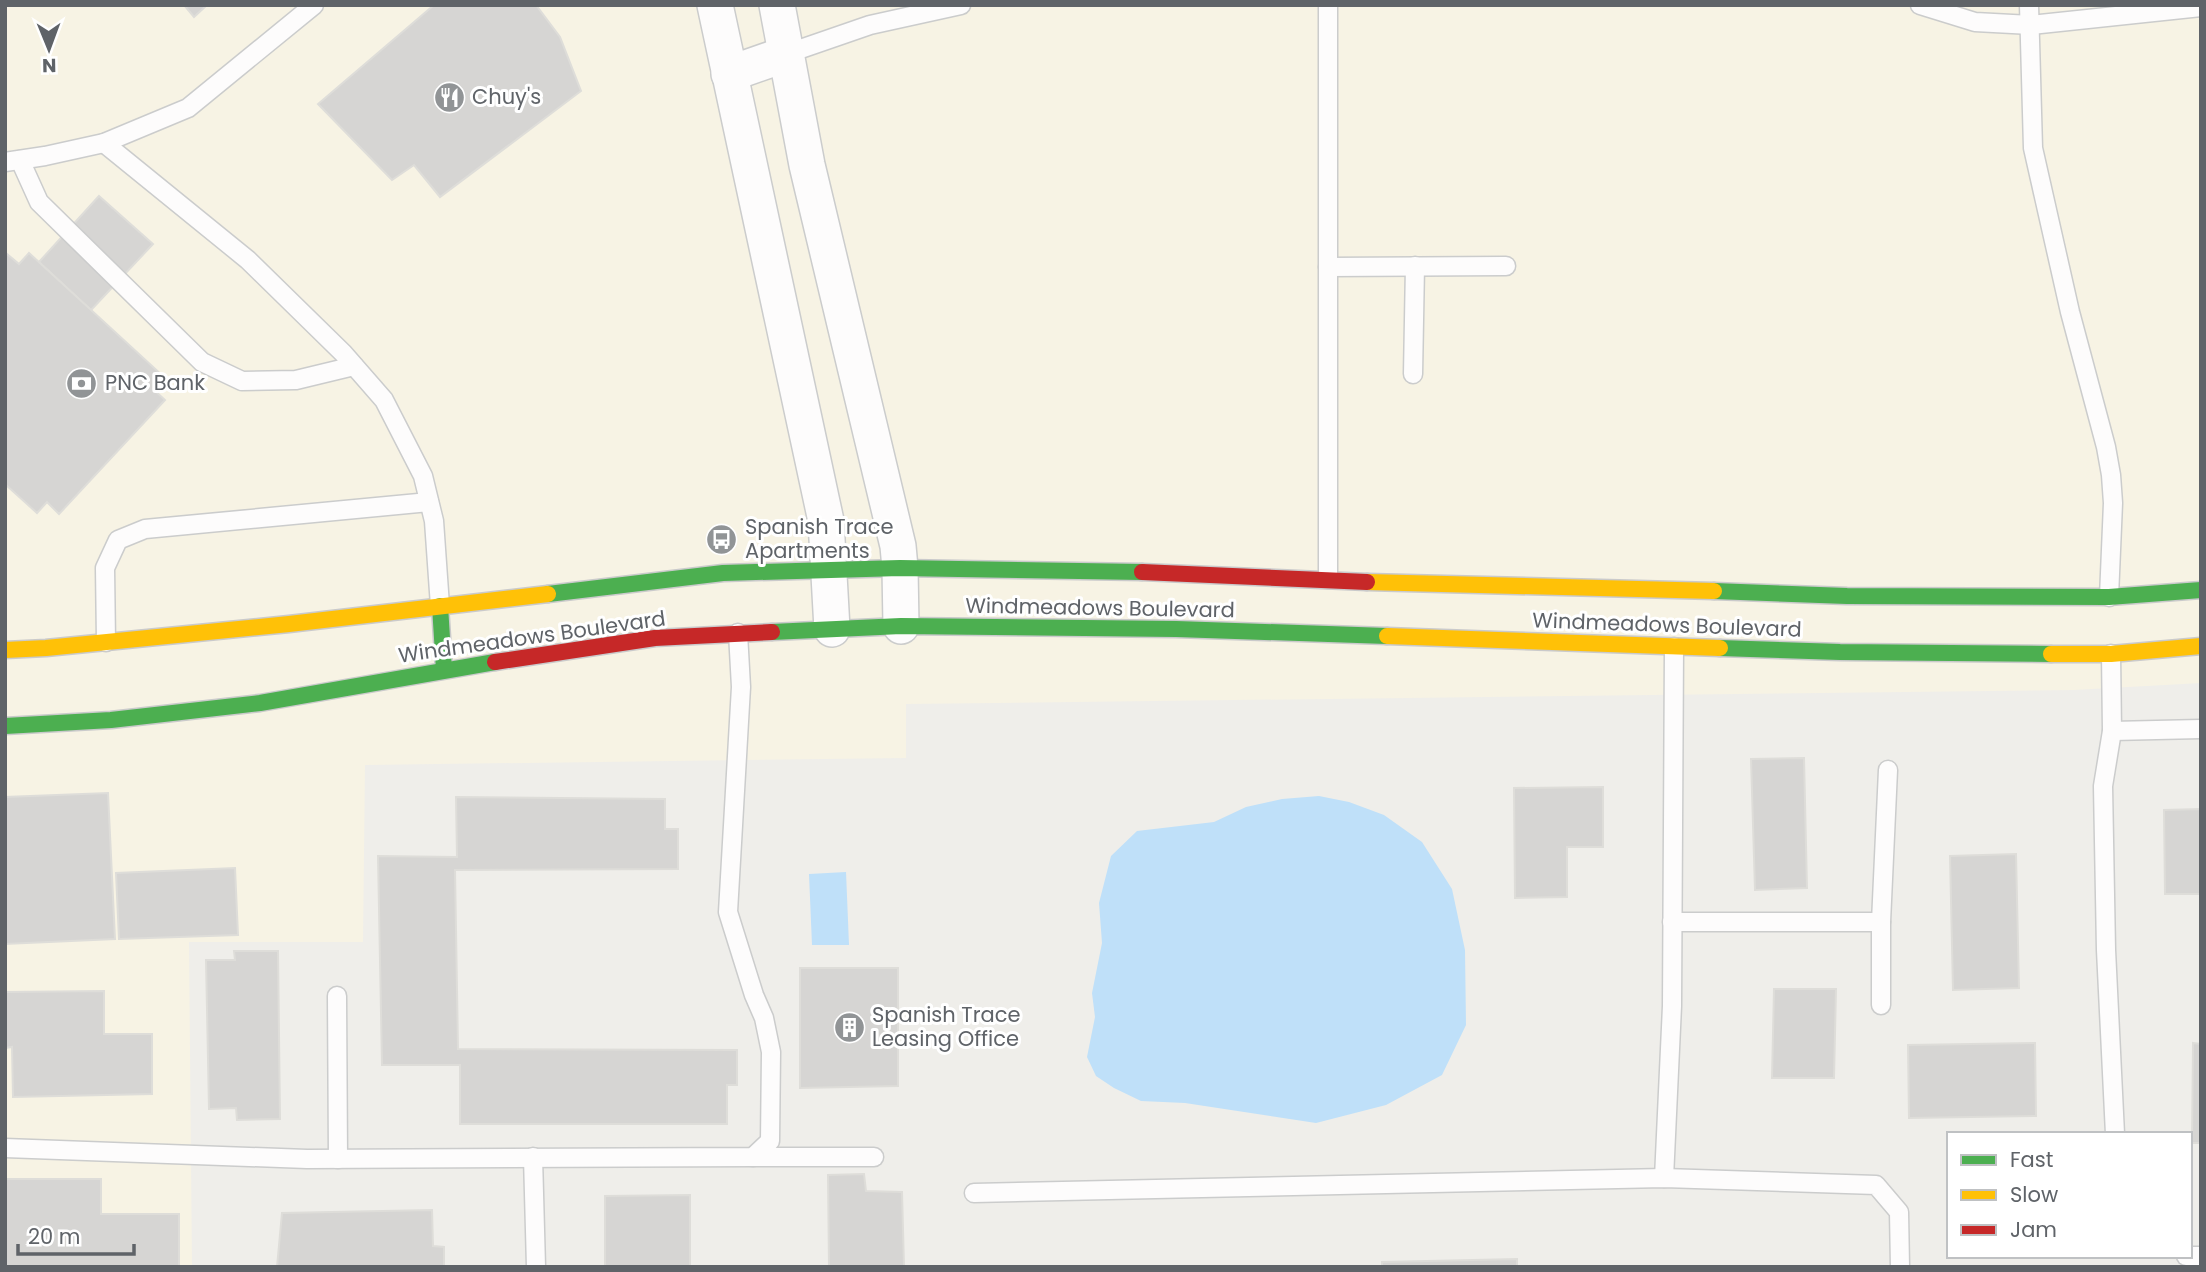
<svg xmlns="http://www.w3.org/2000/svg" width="2206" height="1272" viewBox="0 0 2206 1272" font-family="Poppins,sans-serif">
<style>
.commercial{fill:#f7f3e4}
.water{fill:#bfe0f9}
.building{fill:#d6d5d3;stroke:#deddd9;stroke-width:2}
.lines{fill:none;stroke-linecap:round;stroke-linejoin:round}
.lane-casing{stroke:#cbcccc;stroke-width:21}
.street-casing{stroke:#cbcccc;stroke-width:38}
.fast-casing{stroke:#cacacb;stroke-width:19}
.slow-casing{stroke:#cacacb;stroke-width:19}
.jam-casing{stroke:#cacacb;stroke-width:19}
.lane{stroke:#fdfcfc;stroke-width:18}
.street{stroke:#fdfcfc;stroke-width:35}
.fast{stroke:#4caf50;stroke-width:16}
.slow{stroke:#ffc107;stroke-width:16}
.jam{stroke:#c62828;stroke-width:16}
.labels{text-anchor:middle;stroke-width:6;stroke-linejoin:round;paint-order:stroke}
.poi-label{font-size:21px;fill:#5f6368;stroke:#fff;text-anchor:start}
.street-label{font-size:21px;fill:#5f6368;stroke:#fff}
</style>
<rect width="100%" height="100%" fill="#efeeea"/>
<polygon class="commercial" points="5,5 2201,5 2201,683 2074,690 906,704 906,758 365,765 363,942 189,942 192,1267 5,1267"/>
<g class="water">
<polygon points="1319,796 1349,802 1384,815 1422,842 1452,889 1465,950 1466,1025 1442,1075 1386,1105 1316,1123 1185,1103 1141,1101 1114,1088 1096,1076 1087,1057 1095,1017 1092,993 1102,943 1099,903 1111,856 1137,831 1214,822 1246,807 1282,799"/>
<polygon points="846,872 849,945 812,945 809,874"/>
</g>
<g class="building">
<polygon points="184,5 207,5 194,17"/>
<polygon points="434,5 536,5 560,37 581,91 440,197 414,165 392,180 318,104"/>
<polygon points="99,196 153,244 91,310 39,262"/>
<polygon points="29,253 164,377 153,389 165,400 59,514 47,502 37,513 5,484 5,255 7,254 19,264"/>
<polygon points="1804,758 1807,888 1755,890 1751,759"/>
<polygon points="1603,787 1603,847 1567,847 1567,897 1515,898 1514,788"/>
<polygon points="108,793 115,939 5,944 5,797"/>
<polygon points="456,797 665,799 665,829 678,829 678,869 455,870 458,1049 737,1050 737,1085 727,1085 727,1124 460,1124 460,1065 382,1065 378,856 457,857"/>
<polygon points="2201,809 2201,894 2165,894 2164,810"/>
<polygon points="2016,854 2019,988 1953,990 1950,856"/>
<polygon points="235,868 238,935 119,939 116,873"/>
<polygon points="234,951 278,951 280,1119 237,1120 236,1108 209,1109 206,960 235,960"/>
<polygon points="800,968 898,968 898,1086 800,1088"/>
<polygon points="1774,989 1836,989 1834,1078 1772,1078"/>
<polygon points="104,991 104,1034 152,1034 152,1094 13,1097 12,1047 5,1048 5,992"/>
<polygon points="2035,1043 2036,1116 1909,1118 1908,1045"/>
<polygon points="2193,1043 2201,1044 2201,1143 2192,1143"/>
<polygon points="864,1174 866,1191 902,1192 904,1267 829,1267 828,1175"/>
<polygon points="5,1179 101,1179 101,1214 179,1214 179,1267 5,1267"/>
<polygon points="690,1195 690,1267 605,1267 605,1196"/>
<polygon points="432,1210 433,1246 444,1247 444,1267 277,1267 282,1213"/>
<polygon points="1517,1259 1517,1267 1382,1267 1382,1262"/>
</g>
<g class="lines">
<defs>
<g id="lane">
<polyline points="1920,5 1975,22 2031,25 2201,7"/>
<polyline points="2029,5 2033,148 2070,312 2106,447 2111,475 2113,503 2109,597"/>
<polyline points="786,54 870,25 961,5"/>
<polyline points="104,143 248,260 343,353 384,400 423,476 434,521 440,606"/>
<polyline points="20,160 39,202 202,362 242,381 296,380 354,366"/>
<polyline points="5,162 45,156 104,143 188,108 314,5"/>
<polyline points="1328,267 1506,266"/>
<polyline points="1413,374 1415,266"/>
<polyline points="1328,579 1328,5"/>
<polyline points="106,642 105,568 118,540 145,529 429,502"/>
<polyline points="2111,654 2112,731 2103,786 2106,950 2115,1134"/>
<polyline points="2112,731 2201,729"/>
<polyline points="1672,922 1881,922"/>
<polyline points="337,996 338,1159"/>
<polyline points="1881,1005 1881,922 1888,770"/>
<polyline points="5,1148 307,1159 753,1157 770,1141 771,1052 764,1018 754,995 728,912 741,687 738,633"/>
<polyline points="533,1157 536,1267"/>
<polyline points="753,1157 874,1157"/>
<polyline points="1664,1178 1672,1006 1674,647"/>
<polyline points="974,1193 1664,1178 1876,1185 1899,1212 1900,1267"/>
<polyline points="2186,1256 2201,1256"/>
</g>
<g id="street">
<polyline points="715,5 826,521 832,629"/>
<polyline points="777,5 807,165 898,546 900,568 901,626"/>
<polyline points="729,74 786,54"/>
</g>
<g id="fast">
<polyline points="1714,591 1847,596 2109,597 2201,590"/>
<polyline points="548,594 723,573 900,568 1142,572"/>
<polyline points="440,606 444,670"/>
<polyline points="772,632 901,626 1176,629 1387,636"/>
<polyline points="1720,648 1840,652 2051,654"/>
<polyline points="5,726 111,720 260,703 495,662"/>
</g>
<g id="slow">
<polyline points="1367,582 1714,591"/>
<polyline points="1387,636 1720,648"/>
<polyline points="5,650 46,648 289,624 548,594"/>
<polyline points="2051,654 2111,654 2201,646"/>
</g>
<g id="jam">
<polyline points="1142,572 1367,582"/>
<polyline points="495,662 655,638 772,632"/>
</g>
</defs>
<use href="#lane" class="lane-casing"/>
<use href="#street" class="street-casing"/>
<use href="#fast" class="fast-casing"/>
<use href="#slow" class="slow-casing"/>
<use href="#jam" class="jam-casing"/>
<use href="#lane" class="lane"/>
<use href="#street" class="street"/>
<use href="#fast" class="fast"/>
<use href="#slow" class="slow"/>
<use href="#jam" class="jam"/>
</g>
<defs>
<symbol id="restaurant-disc" viewBox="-11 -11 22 22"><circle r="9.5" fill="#919496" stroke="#fff"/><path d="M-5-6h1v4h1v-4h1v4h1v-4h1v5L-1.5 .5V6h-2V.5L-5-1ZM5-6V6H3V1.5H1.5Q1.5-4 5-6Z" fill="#fff"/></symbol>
<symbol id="bank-disc" viewBox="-11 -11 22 22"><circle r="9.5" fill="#919496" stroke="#fff"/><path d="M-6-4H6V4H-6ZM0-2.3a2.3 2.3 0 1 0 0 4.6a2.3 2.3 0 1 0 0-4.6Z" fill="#fff"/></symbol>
<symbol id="bus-disc" viewBox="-11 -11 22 22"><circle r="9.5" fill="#919496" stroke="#fff"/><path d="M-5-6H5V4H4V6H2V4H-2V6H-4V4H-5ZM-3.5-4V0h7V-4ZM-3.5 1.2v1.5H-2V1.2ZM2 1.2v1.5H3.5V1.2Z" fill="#fff"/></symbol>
<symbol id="building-disc" viewBox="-11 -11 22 22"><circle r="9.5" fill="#919496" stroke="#fff"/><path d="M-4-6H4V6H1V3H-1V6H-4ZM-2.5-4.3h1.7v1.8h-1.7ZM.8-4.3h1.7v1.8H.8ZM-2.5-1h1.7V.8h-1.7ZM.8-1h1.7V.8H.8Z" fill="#fff"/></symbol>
</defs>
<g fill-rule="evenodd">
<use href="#restaurant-disc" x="432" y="80" width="35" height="35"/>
<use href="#bank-disc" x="64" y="366" width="35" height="35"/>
<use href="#bus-disc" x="704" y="522" width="35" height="35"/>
<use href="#building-disc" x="832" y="1010" width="35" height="35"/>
</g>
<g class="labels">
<g class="poi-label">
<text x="472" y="104">Chuy's</text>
<text x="105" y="390">PNC Bank</text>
<text x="745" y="534">Spanish Trace<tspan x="745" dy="24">Apartments</tspan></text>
<text x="872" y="1022">Spanish Trace<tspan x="872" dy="24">Leasing Office</tspan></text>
</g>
<g class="street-label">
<text transform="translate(1100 608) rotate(1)" y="7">Windmeadows Boulevard</text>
<text transform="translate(1667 625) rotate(2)" y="7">Windmeadows Boulevard</text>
<text transform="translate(532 637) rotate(-8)" y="7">Windmeadows Boulevard</text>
</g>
</g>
<rect width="2206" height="1272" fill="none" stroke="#5f6368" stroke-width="14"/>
<rect x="1947" y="1132" width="245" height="126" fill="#ffffff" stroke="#bfc1c3" stroke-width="2"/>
<rect x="1961" y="1155" width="35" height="10" fill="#4caf50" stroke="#bfc1c3" stroke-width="2"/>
<text x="2010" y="1167" font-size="21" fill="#5f6368">Fast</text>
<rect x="1961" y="1190" width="35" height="10" fill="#ffc107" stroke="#bfc1c3" stroke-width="2"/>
<text x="2010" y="1202" font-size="21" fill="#5f6368">Slow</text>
<rect x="1961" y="1225" width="35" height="10" fill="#c62828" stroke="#bfc1c3" stroke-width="2"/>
<text x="2010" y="1237" font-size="21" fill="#5f6368">Jam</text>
<g transform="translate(49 49) rotate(179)" stroke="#ffffff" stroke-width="5" paint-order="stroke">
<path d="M0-5L12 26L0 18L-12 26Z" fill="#5f6368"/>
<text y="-10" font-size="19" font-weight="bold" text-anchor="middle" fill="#5f6368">N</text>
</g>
<path d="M18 1244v10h116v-10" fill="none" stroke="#5f6368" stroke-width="3.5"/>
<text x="28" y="1244" font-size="21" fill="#5f6368" stroke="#ffffff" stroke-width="5" paint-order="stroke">20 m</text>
</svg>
